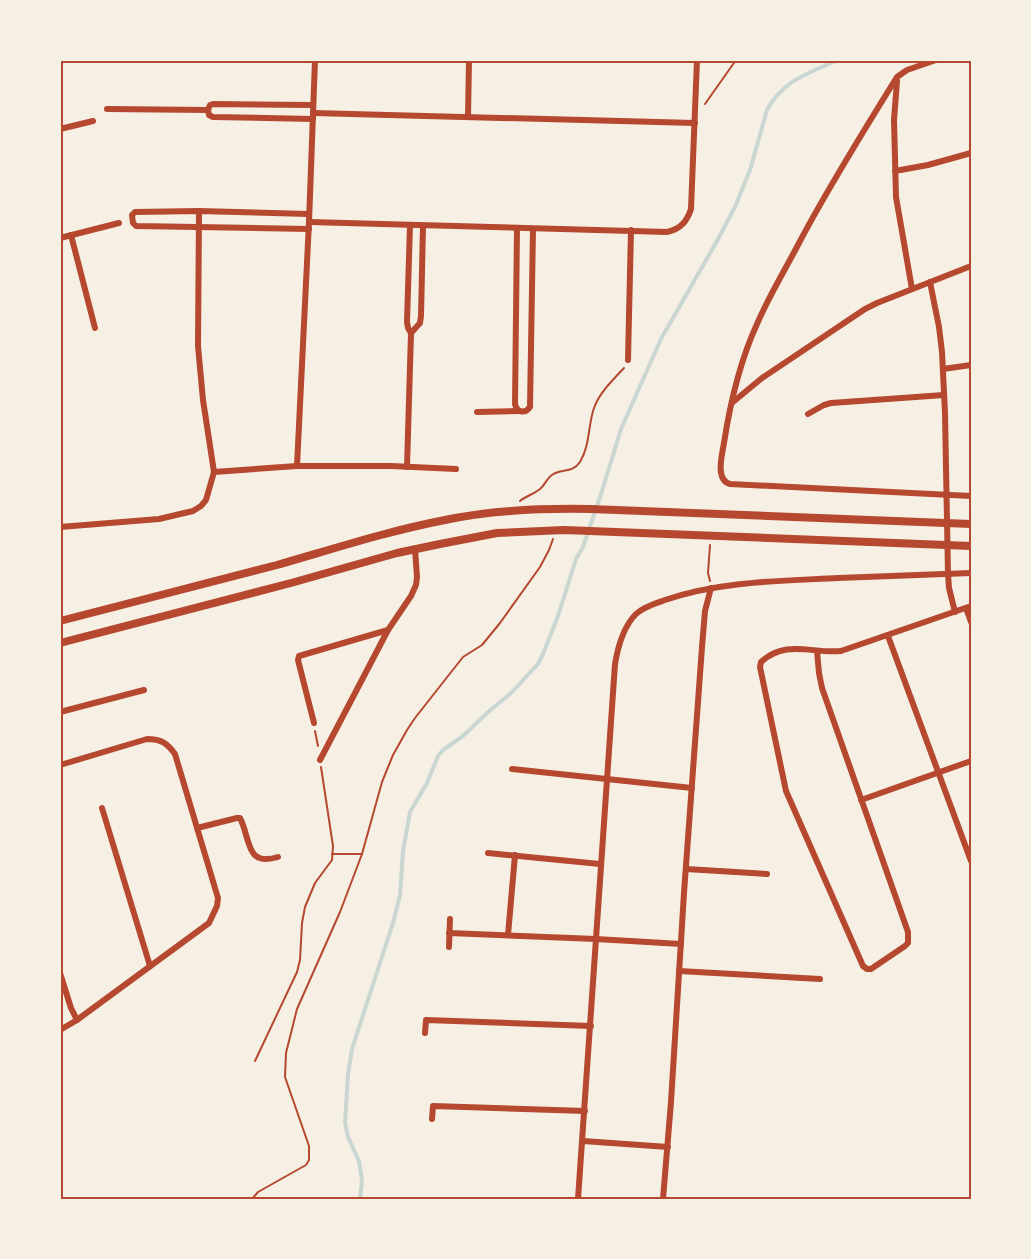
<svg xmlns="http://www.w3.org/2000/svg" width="1031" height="1259" viewBox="0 0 1031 1259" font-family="Figtree,sans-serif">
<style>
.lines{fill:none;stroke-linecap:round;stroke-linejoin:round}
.stream{stroke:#c9d6d2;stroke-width:4}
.path{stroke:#b5482f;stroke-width:2}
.minor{stroke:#b5482f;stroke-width:6}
.secondary{stroke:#b5482f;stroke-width:8}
.neatline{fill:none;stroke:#b5482f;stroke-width:2}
</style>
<rect width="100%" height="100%" fill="#f6efe4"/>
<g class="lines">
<path class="stream" d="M360 1199 362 1181 359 1161 348 1137 345 1123 348 1074 352 1049 393 923 400 895 403 851 410 812 427 783 438 756 443 750 463 736 487 713 511 693 538 664 543 654 558 616 576 559 583 547 602 491 621 429 661 339 717 241 735 207 750 170 767 110C783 80 809 73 838 60"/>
<g class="path">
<polyline points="705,104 736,60"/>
<path d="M520 501C526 496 534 494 540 489 545 485 547 478 552 475 561 468 572 474 580 462 590 446 588 425 594 408 599 393 613 380 624 368"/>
<polyline points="710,545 708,573 710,581"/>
<polyline points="315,731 318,746"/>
<polyline points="332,854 362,854"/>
<polyline points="255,1061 297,972 300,960 302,923 305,907 315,883 332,860 333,846 321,767"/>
<polyline points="252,1199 258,1192 306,1165 309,1160 309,1146 285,1077 286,1053 297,1009 340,912 362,854 382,782 393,755 407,730 415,718 463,657 482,645 500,623 540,567 549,550 553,539"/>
</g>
<g class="minor">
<path d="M936 60 907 70 897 77C863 132 829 186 799 243 785 270 769 296 757 324 740 361 730 404 724 443 722 455 715 480 730 484L971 496"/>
<polyline points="897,81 894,120 896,197 912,289"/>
<polyline points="107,109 208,110 210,105 213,104 313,105"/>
<polyline points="208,110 209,115 213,117 313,119"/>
<polyline points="313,113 695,123"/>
<polyline points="468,117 469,60"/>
<polyline points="60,129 93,121"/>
<polyline points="895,171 928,165 971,153"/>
<path d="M309 222 667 232C681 229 687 221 691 209L697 60"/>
<path d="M517 228 515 404C517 413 525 414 530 407L533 229"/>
<polyline points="309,229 136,226 133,223 132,215 135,212 199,211 309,214"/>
<polyline points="71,235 95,328"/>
<polyline points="60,238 119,223"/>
<polyline points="930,282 939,327 942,352 945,413 948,574 949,588 955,612"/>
<polyline points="411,333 420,323 421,316 423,226"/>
<polyline points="628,360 631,230"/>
<polyline points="943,369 971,365"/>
<polyline points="733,402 762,378 865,309 877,303 971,266"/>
<polyline points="477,412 519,411"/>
<polyline points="808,414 824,405 831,403 944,395"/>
<polyline points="297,466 309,222 315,60"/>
<polyline points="407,467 411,333 408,328 407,322 410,225"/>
<polyline points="214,472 297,466 391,466 456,469"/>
<polyline points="60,527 159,519 193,511 201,506 206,500 214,472 203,400 198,346 199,211"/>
<polyline points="966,608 971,622"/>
<polyline points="888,636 971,861"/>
<path d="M817 651 819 673 822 688 908 932V943L905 946 871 969H867L863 966 786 791 760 667 761 662C786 639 812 654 841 651L971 606"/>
<polyline points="60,712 144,690"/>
<polyline points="314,723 298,660 299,656 388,630"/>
<polyline points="320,760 388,630 411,596 416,585 417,577 415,549"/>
<path d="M60 765 147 739C161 739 167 743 175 754L218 898 217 906 209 923 77 1020 60 1030"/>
<polyline points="512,769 692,788"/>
<polyline points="861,800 971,761"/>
<polyline points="102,808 150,966"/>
<path d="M197 828 237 818H240C251 839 245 867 278 857"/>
<polyline points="488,853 600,864"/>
<polyline points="686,869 767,874"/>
<polyline points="449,933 596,939 681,944"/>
<polyline points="508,935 515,855"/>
<polyline points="449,947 450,919"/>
<polyline points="679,971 820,979"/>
<polyline points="60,973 71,1008 77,1020"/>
<polyline points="425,1033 426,1020 591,1026"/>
<polyline points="432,1119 433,1106 585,1111"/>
<polyline points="583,1141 668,1147"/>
<path d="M578 1199C592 1021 601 842 615 664 618 646 623 627 636 614 643 607 656 603 665 600 721 581 780 581 838 578 882 576 927 575 971 573"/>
<polyline points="663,1199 671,1102 684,893 702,647 705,611 711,588"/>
</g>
<g class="secondary">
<path d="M60 621C132 602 205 584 277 565 333 549 388 531 445 520 493 510 542 508 591 509L971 524"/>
<polyline points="60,643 291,583 397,553 440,544 497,533 564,530 971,546"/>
</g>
</g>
<rect width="1031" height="1259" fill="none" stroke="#f6efe4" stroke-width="123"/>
<rect x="62" y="62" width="908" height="1136" class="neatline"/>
</svg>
